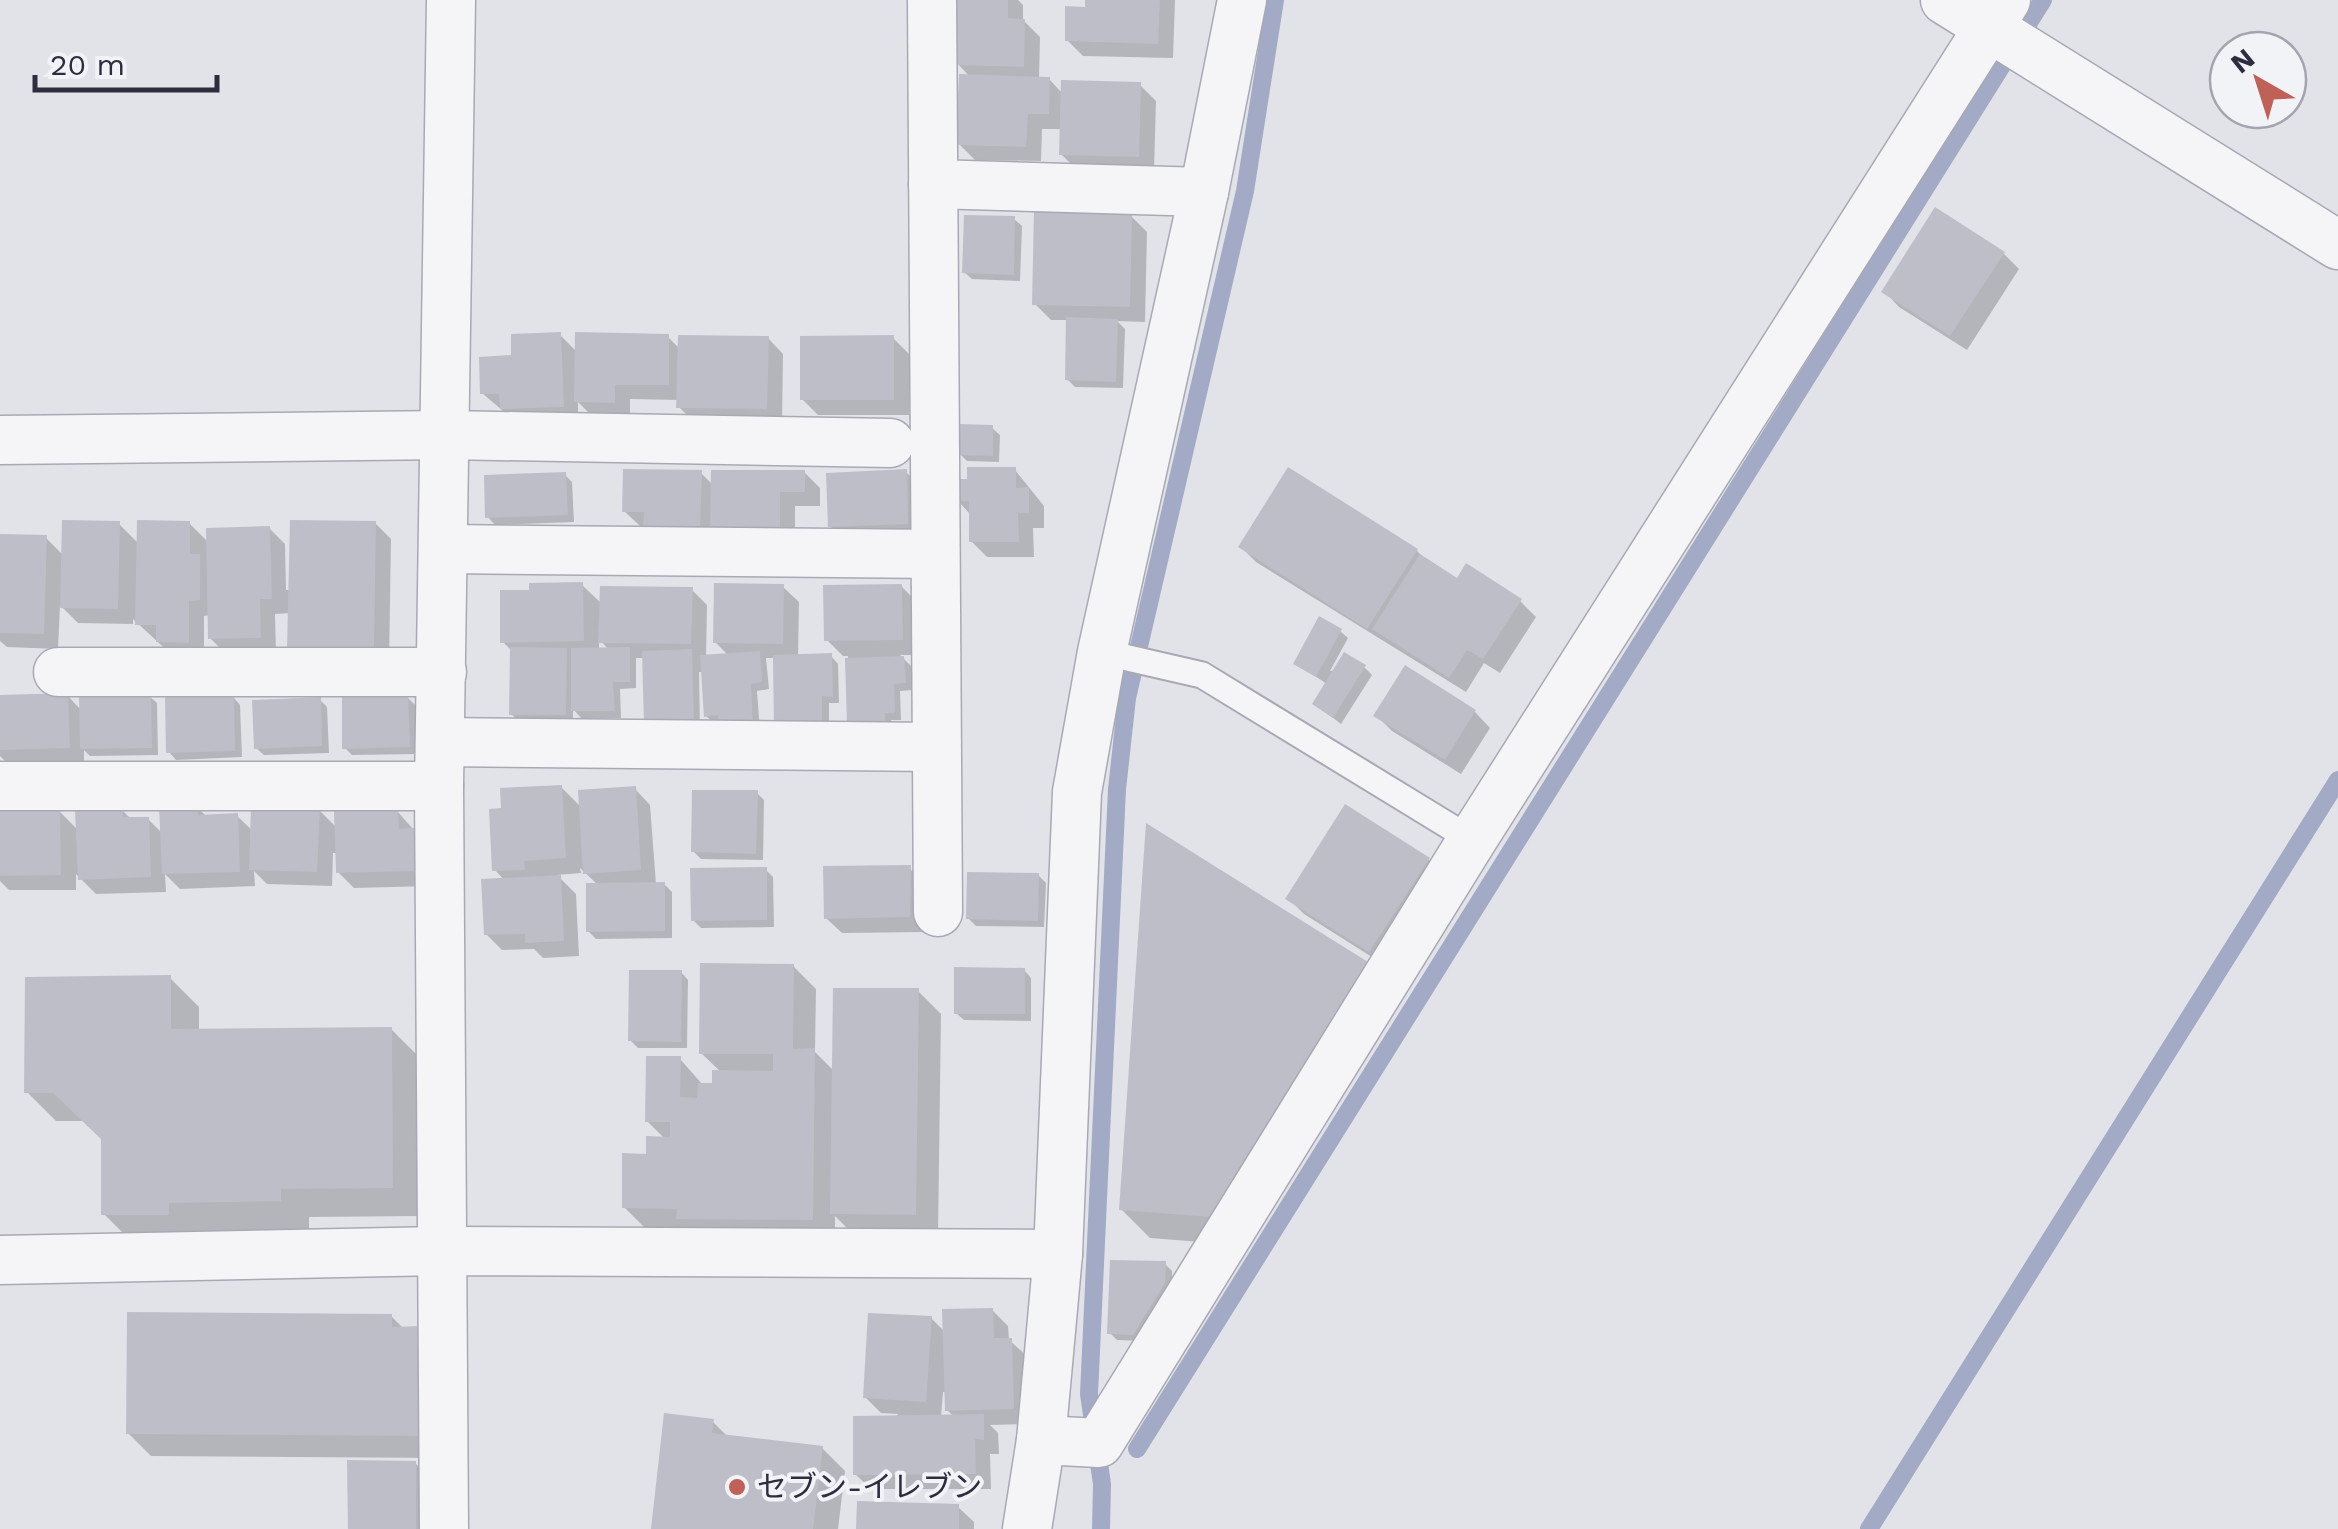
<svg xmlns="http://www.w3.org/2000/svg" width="2338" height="1529" viewBox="0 0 2338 1529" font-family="'Work Sans','Noto Sans JP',sans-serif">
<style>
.shadow{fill:#0003;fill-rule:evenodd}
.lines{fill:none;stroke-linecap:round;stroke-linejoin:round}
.stream{stroke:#a2aac5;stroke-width:18}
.building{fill:#bdbec8}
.service-casing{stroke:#a8a9b3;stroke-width:29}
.minor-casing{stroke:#a8a9b3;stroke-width:51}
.service{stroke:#f5f5f8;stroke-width:25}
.minor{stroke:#f5f5f8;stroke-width:48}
.poi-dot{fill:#bf6156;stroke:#f2f3f7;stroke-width:4}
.labels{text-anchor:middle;stroke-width:8;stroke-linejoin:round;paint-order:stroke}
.poi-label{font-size:30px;fill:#2c2e3f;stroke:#f2f3f7;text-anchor:start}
</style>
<rect width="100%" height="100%" fill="#e2e3e9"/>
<g class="shadow">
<polygon points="960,0 1018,0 1023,5 1023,20 1040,37 1039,79 1049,79 1063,94 1140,85 1156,101 1154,171 1077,170 1061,154 1062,129 1042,129 1041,161 975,160 959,144 970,77 958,64"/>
<polygon points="1088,0 1175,0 1173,58 1083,56 1067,40 1087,9"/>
<polygon points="1131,216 1147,232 1145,322 1117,321 1125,329 1123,388 1075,387 1067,379 1068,320 1051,320 1035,304"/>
<polygon points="1014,219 1022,226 1020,281 972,279 964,272"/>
<polygon points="2004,254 2019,269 1967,350 1899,307 1884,291"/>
<polygon points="560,335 577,352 668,337 680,349 768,338 783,354 782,424 695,423 679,407 679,400 630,399 630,418 593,417 578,402 578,422 518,424 482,393 514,358"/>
<polygon points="893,338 909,354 909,415 818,415 802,399"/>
<polygon points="992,428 1000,435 999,462 967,461 960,454"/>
<polygon points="1015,470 1044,506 1044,528 1033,528 1034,557 987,557 971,541 971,515 957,500"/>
<polygon points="1289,471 1417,551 1430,564 1458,582 1520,601 1536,617 1500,673 1484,663 1466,692 1256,562 1241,547"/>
<polygon points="804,472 820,488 820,506 795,506 795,545 640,526 624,511 701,473 713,485"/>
<polygon points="906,472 921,488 923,539 846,542 830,526"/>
<polygon points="565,475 572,482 574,522 495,525 488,517"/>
<polygon points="118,523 139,544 189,523 208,542 269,528 285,544 286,590 291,590 375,523 391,539 389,665 291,613 275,614 276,653 226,654 210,638 210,615 204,616 204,658 174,657 133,619 133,624 78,623 60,605 58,649 7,647 0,641 0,536 46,538 63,555"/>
<path d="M582 585 602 604 691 589 707 605 706 657 728 655 715 642 783 587 799 602 798 657 831 656 838 664 839 703H829V735L775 658H766L769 689 757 691 760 731 714 723 706 716 704 672H699L700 730 645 658H636V688L620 689 621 718H581L573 709V722L519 721 511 714 513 652 503 642 531 592ZM599 639 609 650H599Z"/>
<polygon points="901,586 917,602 918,655 900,655 911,666 913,690 900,691 901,720 891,720 891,730 850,725 848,656 843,656 827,640"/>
<polygon points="1340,631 1348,638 1330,671 1364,667 1372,675 1341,724 1315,704 1327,684 1297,664"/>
<polygon points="67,695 81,710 149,696 157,703 158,755 90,756 84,750 84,763 10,766 0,756 0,698"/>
<polygon points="233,697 240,705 242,757 176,760 169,752"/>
<polygon points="407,697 415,705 416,754 352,755 345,748"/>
<polygon points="320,700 327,707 329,753 264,755 256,748"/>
<polygon points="1475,712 1490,728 1461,774 1392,731 1376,715"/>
<polygon points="561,787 581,807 635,789 650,805 656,884 664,884 672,892 672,938 596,939 588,931 598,885 580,868 581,873 557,875 576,894 579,956 543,958 534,949 502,950 486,934 505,881 495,870"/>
<polygon points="757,793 764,800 763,860 701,859 693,851"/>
<polygon points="196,806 207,817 237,816 253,831 319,810 337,828 397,811 429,847 430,886 354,888 338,872 338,853 333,853 332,886 267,884 254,871 255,886 180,889 165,874 166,892 96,894 76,874 76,890 9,890 0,881 0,812 59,811 78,830 122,810 131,819 148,819 163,834"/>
<polygon points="1429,860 1444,875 1386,966 1304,914 1288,898"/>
<polygon points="909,868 925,884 925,932 842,933 826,918"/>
<polygon points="766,870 773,877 774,927 701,928 693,920"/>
<polygon points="1038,875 1046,883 1044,927 976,926 968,918"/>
<polygon points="1366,964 1395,993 1240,1245 1150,1238 1121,1209"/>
<polygon points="793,966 816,989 815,1052 834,1071 918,991 941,1014 938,1237 855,1236 835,1216 835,1242 647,1230 624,1207 648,1156 665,1139 647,1121 680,1059 703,1085 715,1086 722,1073 701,1053"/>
<polygon points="1024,970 1031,978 1031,1021 964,1020 956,1013"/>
<polygon points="681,972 688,980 687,1048 638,1048 630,1040"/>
<polygon points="170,978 199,1007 199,1031 391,1029 420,1058 421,1216 309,1217 309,1229 198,1231 198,1243 133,1243 104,1214 103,1139 85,1121 56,1121 27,1092"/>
<polygon points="1165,1264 1172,1271 1172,1291 1141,1341 1117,1340 1110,1333"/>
<path d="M992 1310 1008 1326 1009 1340 1027 1356 1029 1424 990 1425 998 1433 999 1454H990L991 1489H871L855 1474 898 1414 881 1413 865 1397 931 1318 945 1332ZM943 1392H947V1410L955 1417H941Z"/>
<polygon points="391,1316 404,1329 443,1458 151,1456 128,1433"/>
<polygon points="712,1421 729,1438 822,1448 845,1471 838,1529 654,1529"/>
<polygon points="415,1463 431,1479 431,1529 350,1529"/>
<polygon points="958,1507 974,1522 974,1529 859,1529"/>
</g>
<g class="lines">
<g class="stream">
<polyline points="1137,1449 2043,0"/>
<polyline points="1101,1529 1102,1484 1089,1394 1117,789 1127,698 1245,191 1275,0"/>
<polyline points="1869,1529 2338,780"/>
</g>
</g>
<g class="building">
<polygon points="957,0 1008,0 1008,18 1025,19 1024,67 955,65"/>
<polygon points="1085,0 1160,0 1158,44 1065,41 1065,6 1085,7"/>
<polygon points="959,74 1050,77 1049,114 1028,114 1026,147 956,145"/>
<polygon points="1061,80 1141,82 1139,157 1059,155"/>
<polygon points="1935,207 2005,252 1950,336 1881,292"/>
<polygon points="1034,211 1132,214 1130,307 1032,305"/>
<polygon points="964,215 1015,216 1014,275 962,273"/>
<polygon points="1066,317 1118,319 1116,382 1065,380"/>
<polygon points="561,332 564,407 500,409 499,394 480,394 479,357 511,355 511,334"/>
<polygon points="575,332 669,334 669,385 615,385 615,403 574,402"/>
<polygon points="678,335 769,336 767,409 676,408"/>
<polygon points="894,335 894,400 800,400 800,336"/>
<polygon points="958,424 993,425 993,456 957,455"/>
<polygon points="967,467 1016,467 1016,488 1029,487 1029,513 1018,513 1019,542 969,542 969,501 954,501 954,479 967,479"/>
<polygon points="1288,467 1418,549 1367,629 1238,547"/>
<polygon points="623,469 702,470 700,531 643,530 644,512 622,512"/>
<polygon points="907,469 908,524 828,527 826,473"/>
<polygon points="711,470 805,470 805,492 780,492 780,531 710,531"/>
<polygon points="566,472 568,515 485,518 484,475"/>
<polygon points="62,520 120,521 118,609 60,608"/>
<polygon points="137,520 190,521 190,554 200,554 200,600 189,601 189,643 156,642 156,625 135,625"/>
<polygon points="290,520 376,521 374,650 287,649"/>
<polygon points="270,526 272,599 260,599 261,638 208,639 206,528"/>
<polygon points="0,534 47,535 44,634 0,633"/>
<polygon points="1420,554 1457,578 1466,563 1522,599 1483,659 1467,650 1449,678 1372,629"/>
<polygon points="583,582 584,641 500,643 500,590 529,590 529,583"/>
<polygon points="714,583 784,584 783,644 713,643"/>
<polygon points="902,584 903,640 824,641 823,585"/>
<polygon points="600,586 693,587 691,644 598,643"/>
<polygon points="1319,616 1342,629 1316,677 1293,664"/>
<polygon points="510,647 567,648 566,715 509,715"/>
<polygon points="630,647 630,682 613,682 615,711 571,711 571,648"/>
<polygon points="692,649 694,724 644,725 642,651"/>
<polygon points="760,651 762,682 751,684 753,725 719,727 718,715 704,717 700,655"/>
<polygon points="1344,652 1366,665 1333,718 1312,704"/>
<polygon points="832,653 833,697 822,696 822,729 774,730 773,655"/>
<polygon points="904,656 906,683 894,684 895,713 885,713 885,724 847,726 845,658"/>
<polygon points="1405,665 1476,710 1445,760 1373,716"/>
<polygon points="68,693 70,748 0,750 0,695"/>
<polygon points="151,693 152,748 80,749 79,694"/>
<polygon points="234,695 235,751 166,753 165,697"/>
<polygon points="408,695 410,747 342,749 342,697"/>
<polygon points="321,697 322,746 254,749 252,700"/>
<polygon points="562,785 566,858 524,861 525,870 492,871 489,809 501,808 500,788"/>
<polygon points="636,786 641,870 583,874 578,790"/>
<polygon points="692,790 758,790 756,854 691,852"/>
<polygon points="197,803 198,815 238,813 240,872 162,874 159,806"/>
<polygon points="1345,804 1430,858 1369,952 1285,899"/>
<polygon points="251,806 320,807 317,872 249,870"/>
<polygon points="60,808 61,875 0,876 0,809"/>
<polygon points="123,808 123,817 149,817 151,877 78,880 75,809"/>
<polygon points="398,809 399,829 414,828 415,871 336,873 334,811"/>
<polygon points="1146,823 1368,962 1211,1217 1119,1210"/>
<polygon points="911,865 910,917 824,919 823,866"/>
<polygon points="767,867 767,920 691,921 690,868"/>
<polygon points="967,872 1039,873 1038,921 966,919"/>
<polygon points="561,875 564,941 525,943 525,934 484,935 481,879"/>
<polygon points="665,882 665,931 586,932 586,883"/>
<polygon points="700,963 794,964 793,1049 815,1048 813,1220 676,1219 677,1209 622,1208 622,1153 646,1154 646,1136 670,1137 670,1122 645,1122 646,1056 681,1056 680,1097 697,1098 698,1083 712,1083 712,1070 773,1071 773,1054 699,1054"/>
<polygon points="954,967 1025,968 1025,1014 954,1014"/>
<polygon points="629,970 682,970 681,1042 628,1041"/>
<polygon points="171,975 171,1029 392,1027 393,1188 281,1189 281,1201 169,1203 169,1215 101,1215 101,1139 53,1093 24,1093 25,977"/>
<polygon points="833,988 919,988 916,1215 830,1214"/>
<polygon points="1110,1260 1166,1261 1165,1283 1133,1335 1107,1334"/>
<polygon points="993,1308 994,1338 1012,1338 1014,1409 945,1411 942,1309"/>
<polygon points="127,1312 392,1314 392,1327 422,1326 421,1436 126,1434"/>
<polygon points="868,1313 932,1316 926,1402 863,1398"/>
<polygon points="664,1413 714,1419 712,1433 823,1446 813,1529 651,1529"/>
<polygon points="984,1414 984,1440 975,1439 976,1474 853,1475 853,1416"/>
<polygon points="347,1460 416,1461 416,1529 348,1529"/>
<polygon points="857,1501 959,1504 959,1529 856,1529"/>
</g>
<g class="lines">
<defs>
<polyline id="service" points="1102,652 1202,675 1472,840"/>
<g id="minor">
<polyline points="932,0 938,912"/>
<polyline points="1945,0 2338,245"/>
<polyline points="933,184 1204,192"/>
<polyline points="0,440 446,435 890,443"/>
<polyline points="444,549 935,554"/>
<polyline points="58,672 442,672"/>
<polyline points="440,742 936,747"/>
<polyline points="0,786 439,786"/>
<polyline points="0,1260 441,1251 1058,1254"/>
<polyline points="1041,1440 1099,1443 1472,840 2006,0"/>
<polyline points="444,1529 439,786 451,0"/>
<polyline points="1027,1529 1041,1440 1058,1254 1077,792 1102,652 1204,192 1242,0"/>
</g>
</defs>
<use href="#service" class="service-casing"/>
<use href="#minor" class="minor-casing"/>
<use href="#service" class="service"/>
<use href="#minor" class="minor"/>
</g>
<circle class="poi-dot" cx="737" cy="1487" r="10"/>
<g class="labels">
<g class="poi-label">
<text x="757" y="1497">セブン-イレブン</text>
</g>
</g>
<g transform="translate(2258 80) rotate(321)"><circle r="48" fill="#f2f3f7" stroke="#a3a4ad" stroke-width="2.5"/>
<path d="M0-8L18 38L0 25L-18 38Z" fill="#bf6156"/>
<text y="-15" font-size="28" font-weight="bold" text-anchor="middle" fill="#2c2e3f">N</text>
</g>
<path d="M35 75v15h182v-15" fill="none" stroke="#2c2e3f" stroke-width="5"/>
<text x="50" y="75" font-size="30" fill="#2c2e3f" stroke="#f2f3f7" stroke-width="8" paint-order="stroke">20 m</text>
</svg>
